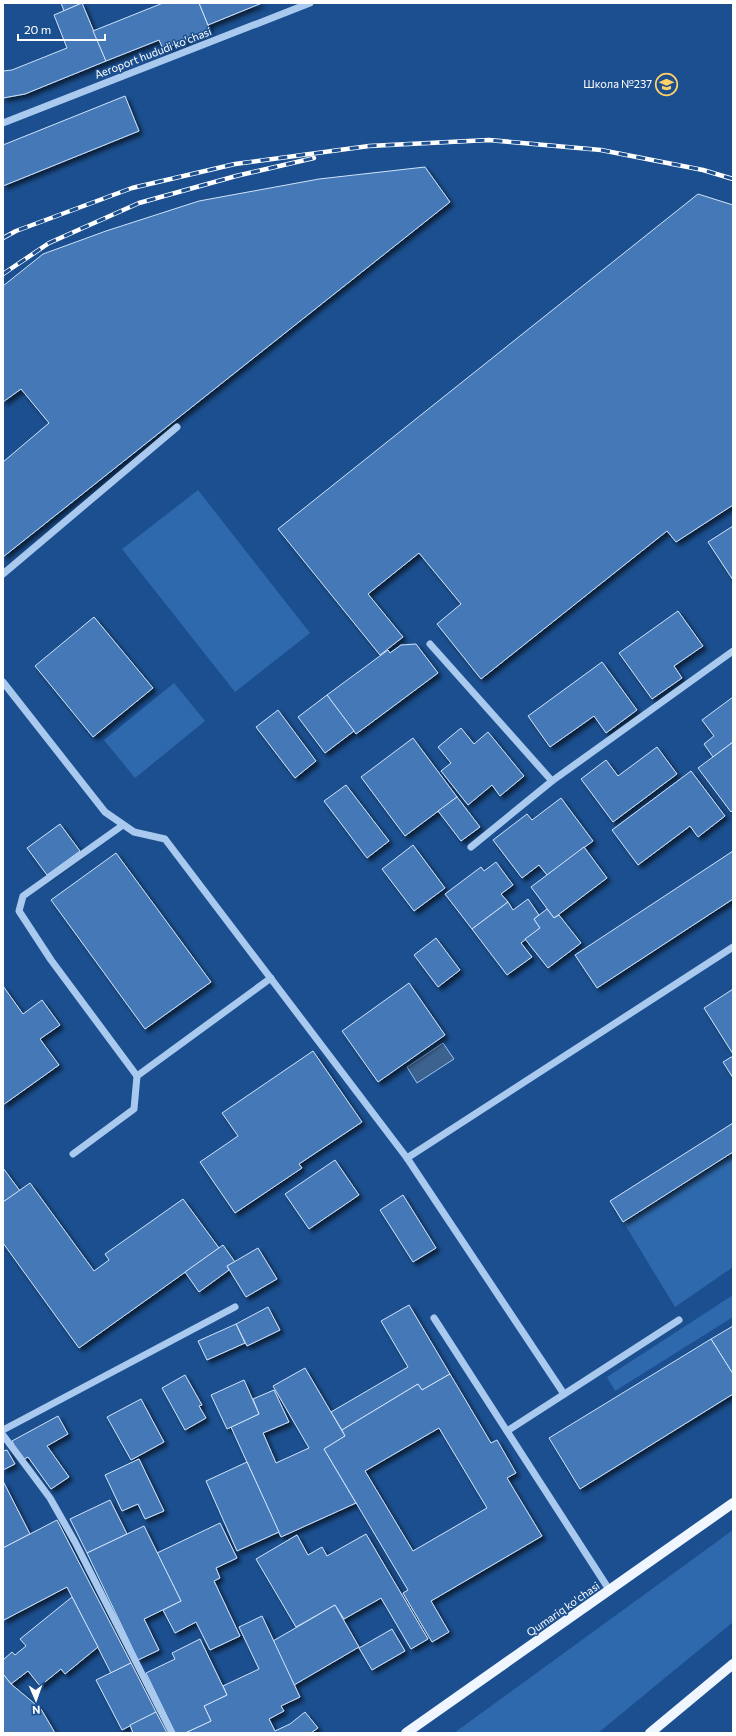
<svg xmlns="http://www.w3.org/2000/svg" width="736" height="1736" viewBox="0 0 736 1736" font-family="Commissioner,sans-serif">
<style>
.green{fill:#2e69ad}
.water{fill:#3c6290;stroke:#9cc4f0}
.building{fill:#4478b7;stroke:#cfe3fa;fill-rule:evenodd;filter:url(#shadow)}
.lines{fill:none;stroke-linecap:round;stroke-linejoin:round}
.minor{stroke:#a9c9ee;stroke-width:7}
.major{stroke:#f0f6ff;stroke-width:10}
.rail-casing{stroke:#fff;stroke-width:4.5}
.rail{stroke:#1b4f8f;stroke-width:3;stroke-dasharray:9;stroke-linecap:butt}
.labels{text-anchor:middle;stroke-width:3;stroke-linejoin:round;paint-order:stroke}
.street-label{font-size:11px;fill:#fff;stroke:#1b4f8f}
.poi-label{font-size:11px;fill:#fff;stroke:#1b4f8f;text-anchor:end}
</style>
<defs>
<filter id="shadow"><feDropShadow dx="3.5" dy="3.5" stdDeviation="2" flood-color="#0009"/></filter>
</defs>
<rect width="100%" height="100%" fill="#1b4f8f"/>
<g class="green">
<polygon points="198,490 310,633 235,692 122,549"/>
<polygon points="174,683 205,721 135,778 104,740"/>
<polygon points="733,1154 733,1267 675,1307 624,1223"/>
<polygon points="733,1295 733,1317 615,1391 607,1377"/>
<polygon points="733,1530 733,1622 598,1733 454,1733"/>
</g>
<polygon class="water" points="443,1043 454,1059 417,1083 407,1067"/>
<g class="building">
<polygon points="61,3 82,3 64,11"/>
<polygon points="82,3 106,61 25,94 3,98 3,71 12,70 67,48 54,15"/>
<polygon points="163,3 199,3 210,30 163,49 159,40 106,61 93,31"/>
<polygon points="199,3 262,3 208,25"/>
<polygon points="125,96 139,131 3,186 3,145"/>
<polygon points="425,167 450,202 3,557 3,462 49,423 21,389 3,402 3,286 43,254 106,231 199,201 319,179"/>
<polygon points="698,194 733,205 733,505 676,542 667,531 481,679 437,624 461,604 419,553 368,594 403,637 380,655 278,529"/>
<polygon points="733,526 733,580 708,542"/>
<polygon points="678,611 703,646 674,666 682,678 652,699 619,653"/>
<polygon points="94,617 153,688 93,737 35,666"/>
<polygon points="416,644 438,673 356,734 327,695 388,650 390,653 401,645"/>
<polygon points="602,662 637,710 606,733 594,716 550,747 528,716"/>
<polygon points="327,695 354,731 325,753 298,717"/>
<polygon points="733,697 733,742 713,757 704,744 714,736 702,720"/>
<polygon points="278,710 316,761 295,778 256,727"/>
<polygon points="461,728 474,744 488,732 524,776 500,796 492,785 468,805 441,771 451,763 438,747"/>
<polygon points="413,738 457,797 405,836 361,777"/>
<polygon points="733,742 733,810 731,812 698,768"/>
<polygon points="657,747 677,774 613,822 581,779 606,760 618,776"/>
<polygon points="691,771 725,816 698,837 690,826 638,865 612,830"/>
<polygon points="346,785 389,841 367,858 324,801"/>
<polygon points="457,797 480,827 461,841 438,811"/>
<polygon points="561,798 593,841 547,875 539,865 522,878 493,840 527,814 532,820"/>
<polygon points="60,824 80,851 47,875 27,848"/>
<polygon points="413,845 445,888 414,911 382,869"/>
<polygon points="584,847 607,878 554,918 531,887"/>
<polygon points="733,851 733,899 597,988 575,955"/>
<polygon points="116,853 211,982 145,1029 51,900"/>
<polygon points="496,862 513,885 501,894 508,902 472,929 445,894 481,867 484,871"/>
<polygon points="528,899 539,915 534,919 540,928 521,943 532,957 507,975 472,929 508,902 513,910"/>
<polygon points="547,909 554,918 559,915 581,943 548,968 525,939 540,928 534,919"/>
<polygon points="436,938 460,970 438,987 414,955"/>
<polygon points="409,983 445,1035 378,1082 342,1031"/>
<polygon points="3,986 23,1014 42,1000 60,1025 40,1039 59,1065 3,1105"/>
<polygon points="733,989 733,1054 704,1008"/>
<polygon points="313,1051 362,1122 299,1164 302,1168 235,1213 200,1162 238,1136 222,1113"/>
<polygon points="733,1056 733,1078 723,1062"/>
<polygon points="733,1123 733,1152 623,1222 610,1201"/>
<polygon points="335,1160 359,1195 309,1229 285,1194"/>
<polygon points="3,1168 20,1191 3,1202"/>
<polygon points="30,1183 94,1271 109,1260 105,1254 183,1199 219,1248 79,1348 3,1243 3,1202"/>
<polygon points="403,1195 436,1248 413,1262 380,1210"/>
<polygon points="223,1245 235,1262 227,1266 229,1270 199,1292 185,1272"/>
<polygon points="258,1248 277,1279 246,1297 227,1266"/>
<polygon points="409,1305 450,1374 422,1390 418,1384 342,1430 331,1412 408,1367 381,1321"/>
<polygon points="268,1307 280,1330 247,1346 236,1324"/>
<polygon points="236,1324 245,1343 207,1360 198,1341"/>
<polygon points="733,1326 733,1374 711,1339"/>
<polygon points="711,1339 733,1374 733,1394 580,1489 549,1438"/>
<polygon points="305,1368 345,1436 324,1449 356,1503 281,1537 231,1427 259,1414 253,1399 274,1390 289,1422 263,1433 276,1463 309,1448 273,1386"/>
<path d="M450 1374 491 1443 497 1440 516 1473 507 1478 542 1536 431 1601 449 1632 432 1642 403 1593 408 1590 324 1449 345 1436 342 1430 418 1384 422 1390ZM439 1428 487 1508 413 1551 365 1471Z"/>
<polygon points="185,1375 202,1405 199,1406 206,1418 185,1430 162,1388"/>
<polygon points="244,1380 259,1414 227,1429 211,1395"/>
<polygon points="141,1399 164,1442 131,1460 107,1417"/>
<polygon points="58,1416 68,1434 47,1446 69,1477 51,1489 28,1457 22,1460 12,1441"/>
<polygon points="7,1450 15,1464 3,1470 3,1451"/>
<polygon points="139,1459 164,1511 145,1519 138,1504 122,1511 105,1475"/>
<polygon points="247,1462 279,1532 237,1551 206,1481"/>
<polygon points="3,1481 30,1534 3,1548"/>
<polygon points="110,1500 127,1534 87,1553 70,1519"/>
<polygon points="57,1520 131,1663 111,1673 67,1587 4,1620 3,1618 3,1548"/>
<polygon points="220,1523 237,1558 216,1568 220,1578 214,1581 240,1636 210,1650 196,1622 175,1633 163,1610 181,1601 157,1553"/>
<polygon points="144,1526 181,1601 144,1619 159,1650 138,1660 87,1553"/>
<polygon points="366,1534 428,1639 411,1649 381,1598 344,1619 335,1605 296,1627 256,1559 297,1535 308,1555 322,1547 327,1556"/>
<polygon points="72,1597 98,1647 65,1674 61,1669 40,1686 28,1671 11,1684 3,1674 3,1660 12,1652 15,1655 26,1646 20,1639"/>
<polygon points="335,1605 359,1647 294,1685 273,1641"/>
<polygon points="262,1616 300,1697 281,1706 284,1711 269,1719 275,1731 290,1724 305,1712 318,1728 311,1733 185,1733 211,1721 204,1706 227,1695 223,1686 259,1669 239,1627"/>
<polygon points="392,1629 405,1651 372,1670 359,1648"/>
<polygon points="200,1639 227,1695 204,1706 211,1721 185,1733 175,1733 146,1673 175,1659 172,1653"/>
<polygon points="131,1663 156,1712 122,1730 96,1680"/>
<polygon points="3,1674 11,1684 41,1709 55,1733 3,1733"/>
<polygon points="156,1712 167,1733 133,1733 130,1725"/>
</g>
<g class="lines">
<g class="minor">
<polyline points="3,123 310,3"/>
<polyline points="3,574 177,427"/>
<polyline points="430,644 552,781 733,651"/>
<polyline points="3,682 105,812 134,832 165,839 407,1158 564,1394"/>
<polyline points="123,825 23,896 19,911 51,960 137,1076"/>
<polyline points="471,847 552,781"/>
<polyline points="73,1154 134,1109 137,1076 271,978"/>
<polyline points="407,1158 733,947"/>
<polyline points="434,1318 610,1591"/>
<polyline points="3,1430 235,1307"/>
<polyline points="507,1431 679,1320"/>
<polyline points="3,1435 50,1498 75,1542 172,1733"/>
</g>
<g class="major">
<polyline points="406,1733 733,1503"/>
<polyline points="650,1733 733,1664"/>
</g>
<defs>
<g id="rail">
<polyline points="3,238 16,231 132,188 235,164 369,146 489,140 601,150 703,170 733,179"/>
<polyline points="3,274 49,243 139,203 236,176 314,158"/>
</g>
</defs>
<use href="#rail" class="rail-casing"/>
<use href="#rail" class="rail"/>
</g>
<defs>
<symbol id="school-ring" viewBox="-11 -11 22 22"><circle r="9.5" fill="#1b4f8f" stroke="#ffd166" stroke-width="1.5"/><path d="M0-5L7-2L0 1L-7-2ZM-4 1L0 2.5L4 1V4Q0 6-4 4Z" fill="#ffd166"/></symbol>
</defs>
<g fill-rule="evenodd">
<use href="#school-ring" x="654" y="72" width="25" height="25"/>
</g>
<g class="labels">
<g class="street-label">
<text transform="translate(153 53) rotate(-21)" y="4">Aeroport hududi ko'chasi</text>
<text transform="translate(563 1609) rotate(-35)" y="4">Qumariq ko'chasi</text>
</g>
<g class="poi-label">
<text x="652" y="88">Школа №237</text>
</g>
</g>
<rect width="736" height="1736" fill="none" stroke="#ffffff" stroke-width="8"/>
<g transform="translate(36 1700) rotate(178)" stroke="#1b4f8f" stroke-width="3" paint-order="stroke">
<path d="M0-3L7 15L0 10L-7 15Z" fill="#ffffff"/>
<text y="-6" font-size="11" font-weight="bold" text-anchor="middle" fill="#ffffff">N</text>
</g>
<path d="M18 34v6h87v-6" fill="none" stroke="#ffffff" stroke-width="2"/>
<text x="24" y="34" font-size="12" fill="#ffffff" stroke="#1b4f8f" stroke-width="3" paint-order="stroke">20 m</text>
</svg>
